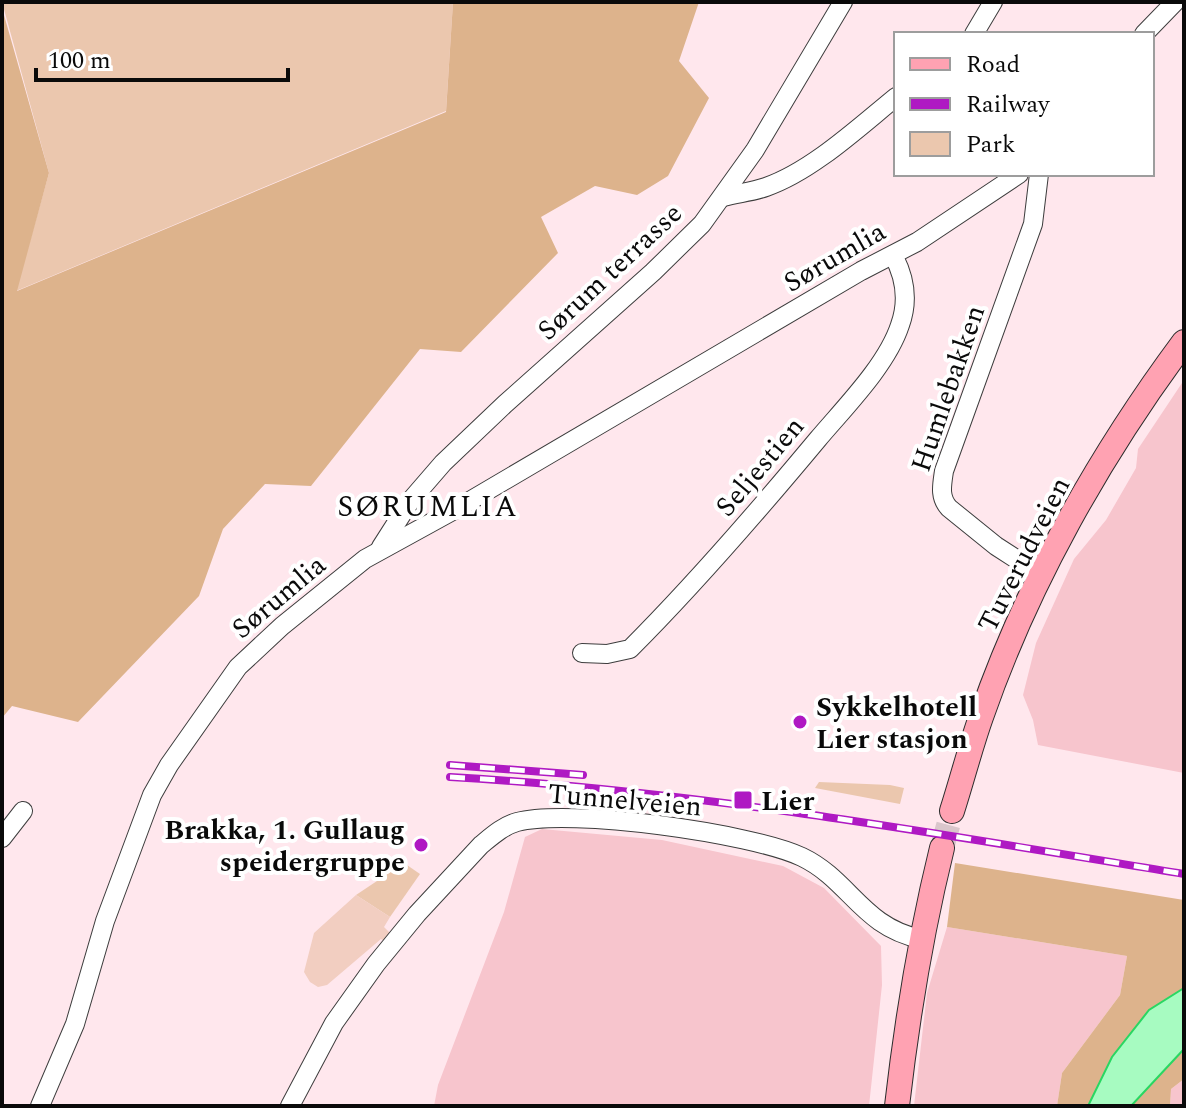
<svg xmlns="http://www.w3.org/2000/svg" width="1186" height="1108" viewBox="0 0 1186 1108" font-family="Spectral,serif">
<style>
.farmland{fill:#f7c5cd}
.green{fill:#ebc7ae}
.forest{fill:#ddb38c}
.pitch{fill:#f2cec1}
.water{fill:#a7fbc1;stroke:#29d762;stroke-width:2}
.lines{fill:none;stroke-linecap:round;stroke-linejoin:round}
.secondary-tunnel{stroke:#dac6cb;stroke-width:24;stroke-dasharray:24 12;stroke-linecap:butt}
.minor-casing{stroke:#3d3d3d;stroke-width:20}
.secondary-casing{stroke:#2c2c2c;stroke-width:26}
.minor{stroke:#fff;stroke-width:18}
.secondary{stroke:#ffa2b2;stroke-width:24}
.rail-casing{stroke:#af19c3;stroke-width:8}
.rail{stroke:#fff;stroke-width:5;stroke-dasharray:15;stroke-linecap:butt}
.poi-dot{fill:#af19c3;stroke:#fff;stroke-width:3}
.labels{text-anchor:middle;stroke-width:8;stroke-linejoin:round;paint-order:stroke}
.street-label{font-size:28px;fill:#0a0a0a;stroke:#fff}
.poi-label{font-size:28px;font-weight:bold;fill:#0a0a0a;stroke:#fff;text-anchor:start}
.neighbourhood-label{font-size:30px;letter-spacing:2px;fill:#0a0a0a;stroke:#fff}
</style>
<rect width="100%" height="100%" fill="#ffe7ed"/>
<g class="farmland">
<polygon points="1184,380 1184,773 1038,745 1033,720 1023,695 1036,643 1074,559 1106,520 1136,468 1138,449"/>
<polygon points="542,829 662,840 783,866 824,888 881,946 882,985 869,1106 434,1106 438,1085 504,912 525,837"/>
<polygon points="947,927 1127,956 1120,995 1062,1073 1057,1106 914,1106 927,993"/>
<polygon points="1184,1079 1184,1106 1170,1106 1171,1089"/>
</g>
<g class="green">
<polygon points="2,2 453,2 446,111 16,291 49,173"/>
<polygon points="819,782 890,785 904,788 900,804 815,788"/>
<polygon points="404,863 420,874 390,917 356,895"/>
</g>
<g class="forest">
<polygon points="453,2 699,2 679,61 709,98 668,176 637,195 595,186 541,217 558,253 461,352 420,349 311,486 265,484 223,529 199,596 78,722 12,706 2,718 2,8 49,173 17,291 446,112"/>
<polygon points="955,863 1184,900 1184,1079 1171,1089 1170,1106 1057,1106 1062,1073 1120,995 1127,956 947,927"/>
</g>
<polygon class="pitch" points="356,895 390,917 384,927 392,935 387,943 381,939 327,985 318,987 310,982 304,972 314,933"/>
<polygon class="water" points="1184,988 1184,1049 1131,1106 1088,1106 1112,1057 1149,1010"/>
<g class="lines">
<polyline class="secondary-tunnel" points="942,848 952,811"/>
<defs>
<g id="minor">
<polyline points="974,34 993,2"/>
<polyline points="1144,34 1175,2"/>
<path d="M1039 174 1033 224 944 471C942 485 939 497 949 508L996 546 1041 575"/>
<path d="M723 197C738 193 752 192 766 187 812 171 859 127 896 97"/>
<polyline points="381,547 411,500 443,463 505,404 653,272 702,224 755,150 843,2"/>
<path d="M582 653 607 654 630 649C697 582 758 511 818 439 845 407 887 365 900 325 909 300 905 277 893 255"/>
<polyline points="2,838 23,811"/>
<polyline points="40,1106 75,1024 105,921 152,795 169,765 238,667 282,626 365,559 456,509 861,271 917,242 1019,174"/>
<path d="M290 1106 334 1023 376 964 417 914 481 845C492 836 503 826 517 822 570 808 751 833 802 857 850 880 862 927 921 939"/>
</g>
<g id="secondary">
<path d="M952 811C962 780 970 748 981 717 1027 584 1100 455 1184 342"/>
<path d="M897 1106C907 1019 921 933 942 848"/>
</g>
</defs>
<use href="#minor" class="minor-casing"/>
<use href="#secondary" class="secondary-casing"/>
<use href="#minor" class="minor"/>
<use href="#secondary" class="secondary"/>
<defs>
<g id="rail">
<polyline points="450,765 583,775"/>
<path d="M450 777C697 791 940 834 1184 874"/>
</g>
</defs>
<use href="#rail" class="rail-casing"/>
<use href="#rail" class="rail"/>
</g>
<g class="poi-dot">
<circle cx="800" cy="722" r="8"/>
<rect x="733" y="790" width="20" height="20" rx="4"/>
<circle cx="421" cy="845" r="8"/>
</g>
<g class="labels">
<g class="street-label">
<text transform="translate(834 256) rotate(-30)" y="10">Sørumlia</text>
<text transform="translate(609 271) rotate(-43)" y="10">Sørum terrasse</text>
<text transform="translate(947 388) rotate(-71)" y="10">Humlebakken</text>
<text transform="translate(759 466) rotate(-50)" y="10">Seljestien</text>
<text transform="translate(1023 554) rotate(-63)" y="10">Tuverudveien</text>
<text transform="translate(278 596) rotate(-40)" y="10">Sørumlia</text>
<text transform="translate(625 799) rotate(5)" y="10">Tunnelveien</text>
</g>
<g class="poi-label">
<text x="816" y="716">Sykkelhotell<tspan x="816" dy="32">Lier stasjon</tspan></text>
<text x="761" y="810">Lier</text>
<text x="405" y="839" text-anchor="end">Brakka, 1. Gullaug<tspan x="405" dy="32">speidergruppe</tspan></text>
</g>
<g class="neighbourhood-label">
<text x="428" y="516">SØRUMLIA</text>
</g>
</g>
<rect width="1186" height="1108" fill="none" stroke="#0a0a0a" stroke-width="8"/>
<rect x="894" y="32" width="260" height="144" fill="#ffffff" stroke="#9d9d9d" stroke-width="2"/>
<rect x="910" y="58" width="40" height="12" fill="#ffa2b2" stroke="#9d9d9d" stroke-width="2"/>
<text x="966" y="72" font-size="24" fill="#0a0a0a">Road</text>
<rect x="910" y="98" width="40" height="12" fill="#af19c3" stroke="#9d9d9d" stroke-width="2"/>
<text x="966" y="112" font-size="24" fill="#0a0a0a">Railway</text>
<rect x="910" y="132" width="40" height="24" fill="#ebc7ae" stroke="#9d9d9d" stroke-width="2"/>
<text x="966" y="152" font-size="24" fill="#0a0a0a">Park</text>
<path d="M36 68v12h252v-12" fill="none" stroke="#0a0a0a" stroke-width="4"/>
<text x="48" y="68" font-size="24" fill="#0a0a0a" stroke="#ffffff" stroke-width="6" paint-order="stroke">100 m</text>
</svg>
